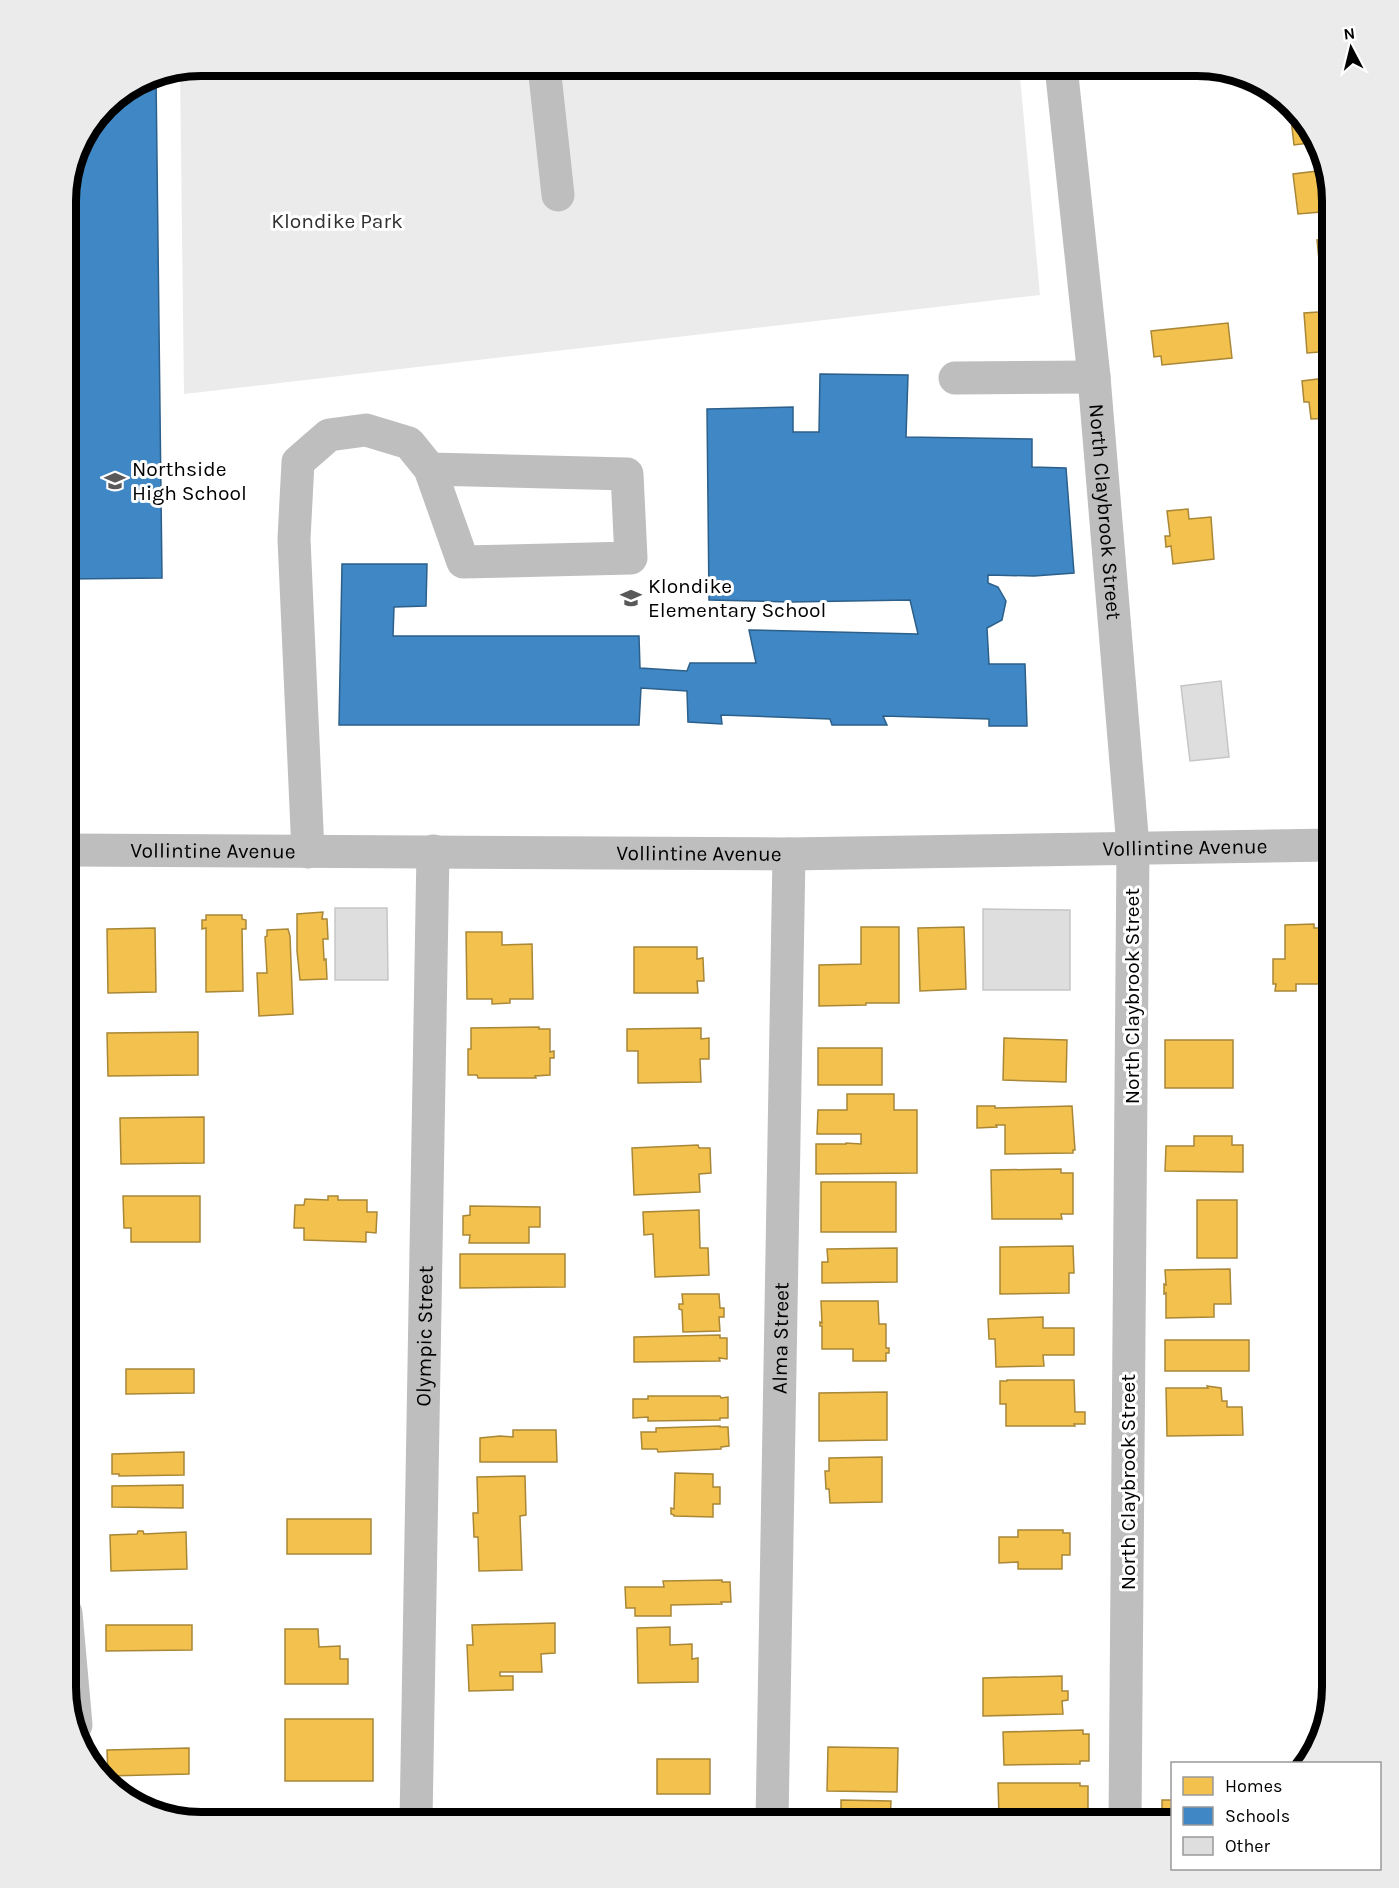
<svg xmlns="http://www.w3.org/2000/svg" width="1399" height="1888" viewBox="0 0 1399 1888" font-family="Karla,sans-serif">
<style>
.green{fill:#ebebeb}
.homes{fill:#f2c14e;stroke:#a98737;stroke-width:1.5}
.schools{fill:#3f88c5;stroke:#2c5f8a;stroke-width:1.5}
.building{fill:#dedede;stroke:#c6c6c6;stroke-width:1.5}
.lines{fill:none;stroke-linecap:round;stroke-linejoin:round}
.minor{stroke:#bebebe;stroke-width:33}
.labels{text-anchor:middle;stroke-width:6;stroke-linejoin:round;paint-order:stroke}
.park-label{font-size:21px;fill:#313131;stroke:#fff}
.poi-label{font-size:21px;fill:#000;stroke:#fff;text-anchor:start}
.street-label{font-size:21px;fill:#000;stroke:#fff}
.rim{fill:none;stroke:#000;stroke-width:8}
</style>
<rect width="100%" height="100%" fill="#fff"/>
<polygon class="green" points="201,66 1019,66 1040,295 184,394 180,70"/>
<g class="homes">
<polygon points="1286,105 1315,133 1317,142 1294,145 1291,119 1288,119"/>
<polygon points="1325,170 1333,201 1333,211 1298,214 1293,174"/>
<polygon points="1333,238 1333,278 1321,279 1317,240"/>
<polygon points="1333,311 1333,351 1307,353 1304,313"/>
<polygon points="1228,323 1232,358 1162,365 1161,356 1154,357 1151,331"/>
<polygon points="1333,377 1333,418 1311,419 1309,402 1304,402 1302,381"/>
<polygon points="1333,500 1333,576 1327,577 1319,501"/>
<polygon points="1188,509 1189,519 1211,517 1214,559 1173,564 1171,546 1166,547 1165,536 1170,536 1167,511"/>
<polygon points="323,912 322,919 327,919 328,939 323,939 324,960 326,959 327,979 300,980 297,951 297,914"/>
<polygon points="206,915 242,915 242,919 246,920 246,929 242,929 243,991 206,992 206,928 202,929 202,920 206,920"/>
<polygon points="1314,924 1314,928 1333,928 1333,984 1296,984 1296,991 1275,991 1276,984 1273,984 1273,959 1285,959 1285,925"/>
<polygon points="861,927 899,927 899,1003 866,1003 866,1005 819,1006 819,965 861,964"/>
<polygon points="964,927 966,989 920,991 918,928"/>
<polygon points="155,928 156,992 108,993 107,929"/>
<polygon points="288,929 290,936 293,1014 259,1016 257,973 267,973 265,937 267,936 267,930"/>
<polygon points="466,932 502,932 502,945 532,944 533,999 510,999 510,1003 492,1004 492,999 467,999"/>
<polygon points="634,947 697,947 697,959 703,958 704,981 697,981 698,993 634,993"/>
<polygon points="539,1027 539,1029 550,1029 550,1052 554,1051 554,1058 550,1058 550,1075 535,1076 536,1078 478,1078 477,1075 468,1075 468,1049 471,1049 471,1028"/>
<polygon points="701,1028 701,1039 709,1038 709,1059 700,1059 701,1082 638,1083 638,1051 627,1051 627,1029"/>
<polygon points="198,1032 198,1075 108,1076 107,1033"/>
<polygon points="1004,1038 1067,1040 1066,1082 1003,1080"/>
<rect x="1165" y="1040" width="68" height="48"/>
<rect x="818" y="1048" width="64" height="37"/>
<polygon points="847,1094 894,1094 894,1110 917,1110 917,1173 816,1174 816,1144 846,1144 846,1143 861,1144 861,1134 817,1134 818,1110 847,1110"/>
<polygon points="977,1106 995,1106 995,1108 1072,1106 1075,1150 1073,1150 1073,1153 1005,1154 1005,1125 996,1125 997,1127 977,1128"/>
<polygon points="204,1117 204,1163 121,1164 120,1118"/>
<polygon points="1332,1122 1333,1122 1333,1154 1331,1154"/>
<polygon points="1194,1136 1232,1136 1232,1145 1243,1145 1243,1172 1165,1171 1166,1146 1194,1146"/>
<polygon points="698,1145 699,1148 710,1148 711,1173 699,1174 700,1192 634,1195 632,1148"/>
<polygon points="1061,1169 1061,1173 1073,1173 1073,1214 1061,1214 1062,1219 992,1219 991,1170"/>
<rect x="821" y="1182" width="75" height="50"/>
<polygon points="123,1196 200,1196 200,1242 131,1242 131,1228 124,1228"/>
<polygon points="328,1196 338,1196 338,1200 367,1200 367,1212 377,1212 376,1233 366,1232 366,1242 304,1240 304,1228 294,1228 295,1205 304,1205 305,1199 328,1200"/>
<rect x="1197" y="1200" width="40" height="58"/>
<polygon points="470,1206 540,1207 540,1227 529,1227 529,1243 469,1243 470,1235 463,1235 463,1216 470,1215"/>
<polygon points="699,1210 700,1248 708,1248 709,1275 655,1277 653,1234 644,1235 643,1212"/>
<polygon points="1073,1246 1074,1273 1069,1273 1069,1293 1000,1294 1000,1247"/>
<polygon points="897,1248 897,1282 822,1283 822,1262 828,1262 827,1249"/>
<polygon points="460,1254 565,1254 565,1287 460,1288"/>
<polygon points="1230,1269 1231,1304 1214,1304 1214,1317 1166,1318 1166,1293 1164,1294 1164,1284 1166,1285 1165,1270"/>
<polygon points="682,1294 719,1294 720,1308 724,1308 724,1317 719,1317 720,1331 683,1332 682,1310 679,1309 679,1304 683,1304"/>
<polygon points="821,1301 878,1301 879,1324 886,1324 886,1348 889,1348 889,1353 886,1353 886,1361 853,1361 853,1349 822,1349 822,1326 820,1326 820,1322 822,1323"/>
<polygon points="1043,1317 1043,1328 1074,1328 1074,1355 1043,1355 1044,1366 996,1367 995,1339 989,1339 988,1319"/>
<polygon points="720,1335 720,1338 727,1338 727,1359 719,1358 720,1361 634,1362 634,1337"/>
<rect x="1165" y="1340" width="84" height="31"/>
<polygon points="126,1369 194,1369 194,1393 126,1394"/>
<polygon points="1007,1380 1074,1380 1075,1412 1085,1412 1085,1424 1074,1424 1075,1426 1006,1426 1006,1404 1000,1404 1000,1381 1007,1381"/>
<polygon points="1207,1386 1221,1388 1222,1401 1227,1401 1227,1407 1242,1407 1243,1435 1167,1436 1166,1388 1208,1388"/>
<polygon points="887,1392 887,1440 819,1441 819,1393"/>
<polygon points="648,1396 720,1396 721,1398 728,1397 728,1418 720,1418 720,1420 648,1421 648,1417 633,1418 633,1399 648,1399"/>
<polygon points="720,1426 720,1427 728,1427 729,1446 721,1447 721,1449 658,1452 657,1449 642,1449 641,1432 656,1432 656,1428"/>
<polygon points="513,1430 556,1430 557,1462 480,1462 480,1438 500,1436 513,1437"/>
<polygon points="184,1452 184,1475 119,1476 119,1474 112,1474 112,1454"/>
<polygon points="882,1457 882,1502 830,1503 829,1489 826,1489 825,1471 829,1471 829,1458"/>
<polygon points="675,1473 713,1474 713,1487 720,1487 720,1504 713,1504 713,1517 674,1516 674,1515 671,1514 671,1508 674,1509"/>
<polygon points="525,1476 526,1515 520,1516 522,1570 479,1571 478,1537 474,1537 473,1513 478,1513 477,1477"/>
<polygon points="183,1485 183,1508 112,1507 112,1486"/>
<rect x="287" y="1519" width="84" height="35"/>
<polygon points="1018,1530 1063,1530 1063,1533 1070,1533 1070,1555 1062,1555 1062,1569 1018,1569 1018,1562 999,1563 999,1537 1018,1537"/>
<polygon points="138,1531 143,1531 144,1534 186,1532 187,1569 111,1571 110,1535 137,1534"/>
<polygon points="722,1580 722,1582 730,1582 731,1602 721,1602 722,1604 671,1605 671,1616 635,1616 635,1608 626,1608 625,1587 664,1587 663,1581"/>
<polygon points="555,1623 555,1653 541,1654 542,1672 500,1672 500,1676 513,1676 513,1690 469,1691 467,1645 473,1645 472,1625"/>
<polygon points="106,1625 192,1625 192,1650 106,1651"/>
<polygon points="670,1627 670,1645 692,1644 692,1659 698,1658 698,1682 638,1683 637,1628"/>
<polygon points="285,1629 318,1629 319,1647 340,1646 340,1659 348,1659 348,1684 285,1684"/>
<polygon points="1062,1676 1062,1691 1068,1691 1068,1700 1062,1701 1063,1714 983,1716 983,1678"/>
<rect x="285" y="1719" width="88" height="62"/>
<polygon points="1083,1730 1083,1734 1089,1734 1089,1761 1080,1761 1080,1764 1004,1765 1003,1732"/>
<polygon points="828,1747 898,1748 897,1792 827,1791"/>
<polygon points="189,1748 189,1774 108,1776 107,1750"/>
<rect x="657" y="1759" width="53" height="35"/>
<polygon points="998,1783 1080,1783 1080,1786 1088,1786 1088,1812 1080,1812 1080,1815 999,1816"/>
<polygon points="841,1800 891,1801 890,1822 841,1822"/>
<rect x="1162" y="1800" width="10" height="22"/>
</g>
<g class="schools">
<polygon points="156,75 162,578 66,579 66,192 80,142 112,100 150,76"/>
<polygon points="820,374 908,375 906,437 1032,439 1032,467 1066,468 1074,573 1034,576 988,575 988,583 998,587 1006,601 1002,620 987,628 989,664 1025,664 1027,726 989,726 989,719 883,716 887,725 832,725 830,719 721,715 722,724 688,722 687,691 641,688 639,725 339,725 342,564 427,564 426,606 394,607 393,636 639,636 640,668 687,671 690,663 756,663 749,630 918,634 910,600 790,602 709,600 707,409 793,407 793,432 819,432"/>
</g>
<g class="building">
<polygon points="1221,681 1229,757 1190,761 1181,686"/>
<polygon points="335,908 387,908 388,980 335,980"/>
<polygon points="983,909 1070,910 1070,990 983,990"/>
</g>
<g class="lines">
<g class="minor">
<polyline points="544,66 558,195"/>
<path id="s1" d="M1061 66 1094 377 1133 847 1125 1822"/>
<polyline points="955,378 1094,377"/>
<path id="s2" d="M66 850 789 854 1333 845"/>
<polyline points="308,852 294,539 298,462 329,435 366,430 409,443 430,469 627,474 631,558 463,562 430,469"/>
<polyline points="66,1613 76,1725"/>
<path id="s3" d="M416 1822 433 851"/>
<path id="s4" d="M772 1822 789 854"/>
</g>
</g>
<defs>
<symbol id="school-bare" viewBox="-9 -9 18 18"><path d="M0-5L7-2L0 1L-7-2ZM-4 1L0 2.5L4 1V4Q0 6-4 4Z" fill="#595959" stroke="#fff" stroke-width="2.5" paint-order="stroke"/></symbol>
</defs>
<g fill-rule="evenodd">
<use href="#school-bare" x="100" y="466" width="30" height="30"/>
<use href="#school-bare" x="616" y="583" width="30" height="30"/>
</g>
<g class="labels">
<g class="park-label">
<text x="337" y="228">Klondike Park</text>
</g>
<g class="poi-label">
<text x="132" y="476">Northside<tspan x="132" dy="24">High School</tspan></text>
<text x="648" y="593">Klondike<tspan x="648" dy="24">Elementary School</tspan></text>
</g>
<g class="street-label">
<text dy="7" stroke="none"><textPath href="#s1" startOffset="448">North Claybrook Street</textPath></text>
<text dy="7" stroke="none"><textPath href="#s2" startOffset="1119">Vollintine Avenue</textPath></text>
<text dy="7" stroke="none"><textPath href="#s2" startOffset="147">Vollintine Avenue</textPath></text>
<text dy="7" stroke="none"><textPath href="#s2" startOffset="633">Vollintine Avenue</textPath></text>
<text transform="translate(1132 996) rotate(-90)" y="7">North Claybrook Street</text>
<text dy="7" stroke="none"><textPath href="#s3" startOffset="486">Olympic Street</textPath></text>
<text dy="7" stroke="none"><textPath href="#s4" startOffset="484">Alma Street</textPath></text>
<text transform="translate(1128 1482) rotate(-90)" y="7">North Claybrook Street</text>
</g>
</g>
<path d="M0 0H1399V1888H0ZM201 76H1197A125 125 0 0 1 1322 201V1687A125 125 0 0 1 1197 1812H201A125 125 0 0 1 76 1687V201A125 125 0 0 1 201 76Z" fill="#ebebeb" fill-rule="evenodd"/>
<path class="rim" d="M201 76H1197A125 125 0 0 1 1322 201V1687A125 125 0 0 1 1197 1812H201A125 125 0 0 1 76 1687V201A125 125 0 0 1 201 76Z"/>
<rect x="1171" y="1762" width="210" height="108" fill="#ffffff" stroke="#999999" stroke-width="1.5"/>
<rect x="1183" y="1777" width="30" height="18" fill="#f2c14e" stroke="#999999" stroke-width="1.5"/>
<text x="1225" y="1792" font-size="18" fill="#000000">Homes</text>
<rect x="1183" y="1807" width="30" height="18" fill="#3f88c5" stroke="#999999" stroke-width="1.5"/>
<text x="1225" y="1822" font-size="18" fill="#000000">Schools</text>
<rect x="1183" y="1837" width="30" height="18" fill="#dedede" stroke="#999999" stroke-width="1.5"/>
<text x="1225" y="1852" font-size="18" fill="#000000">Other</text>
<g transform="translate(1351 48) rotate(353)" stroke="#ffffff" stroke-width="4.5" paint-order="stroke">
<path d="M0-4.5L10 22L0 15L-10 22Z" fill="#000000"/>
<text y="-9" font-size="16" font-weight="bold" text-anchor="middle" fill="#000000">N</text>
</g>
</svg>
